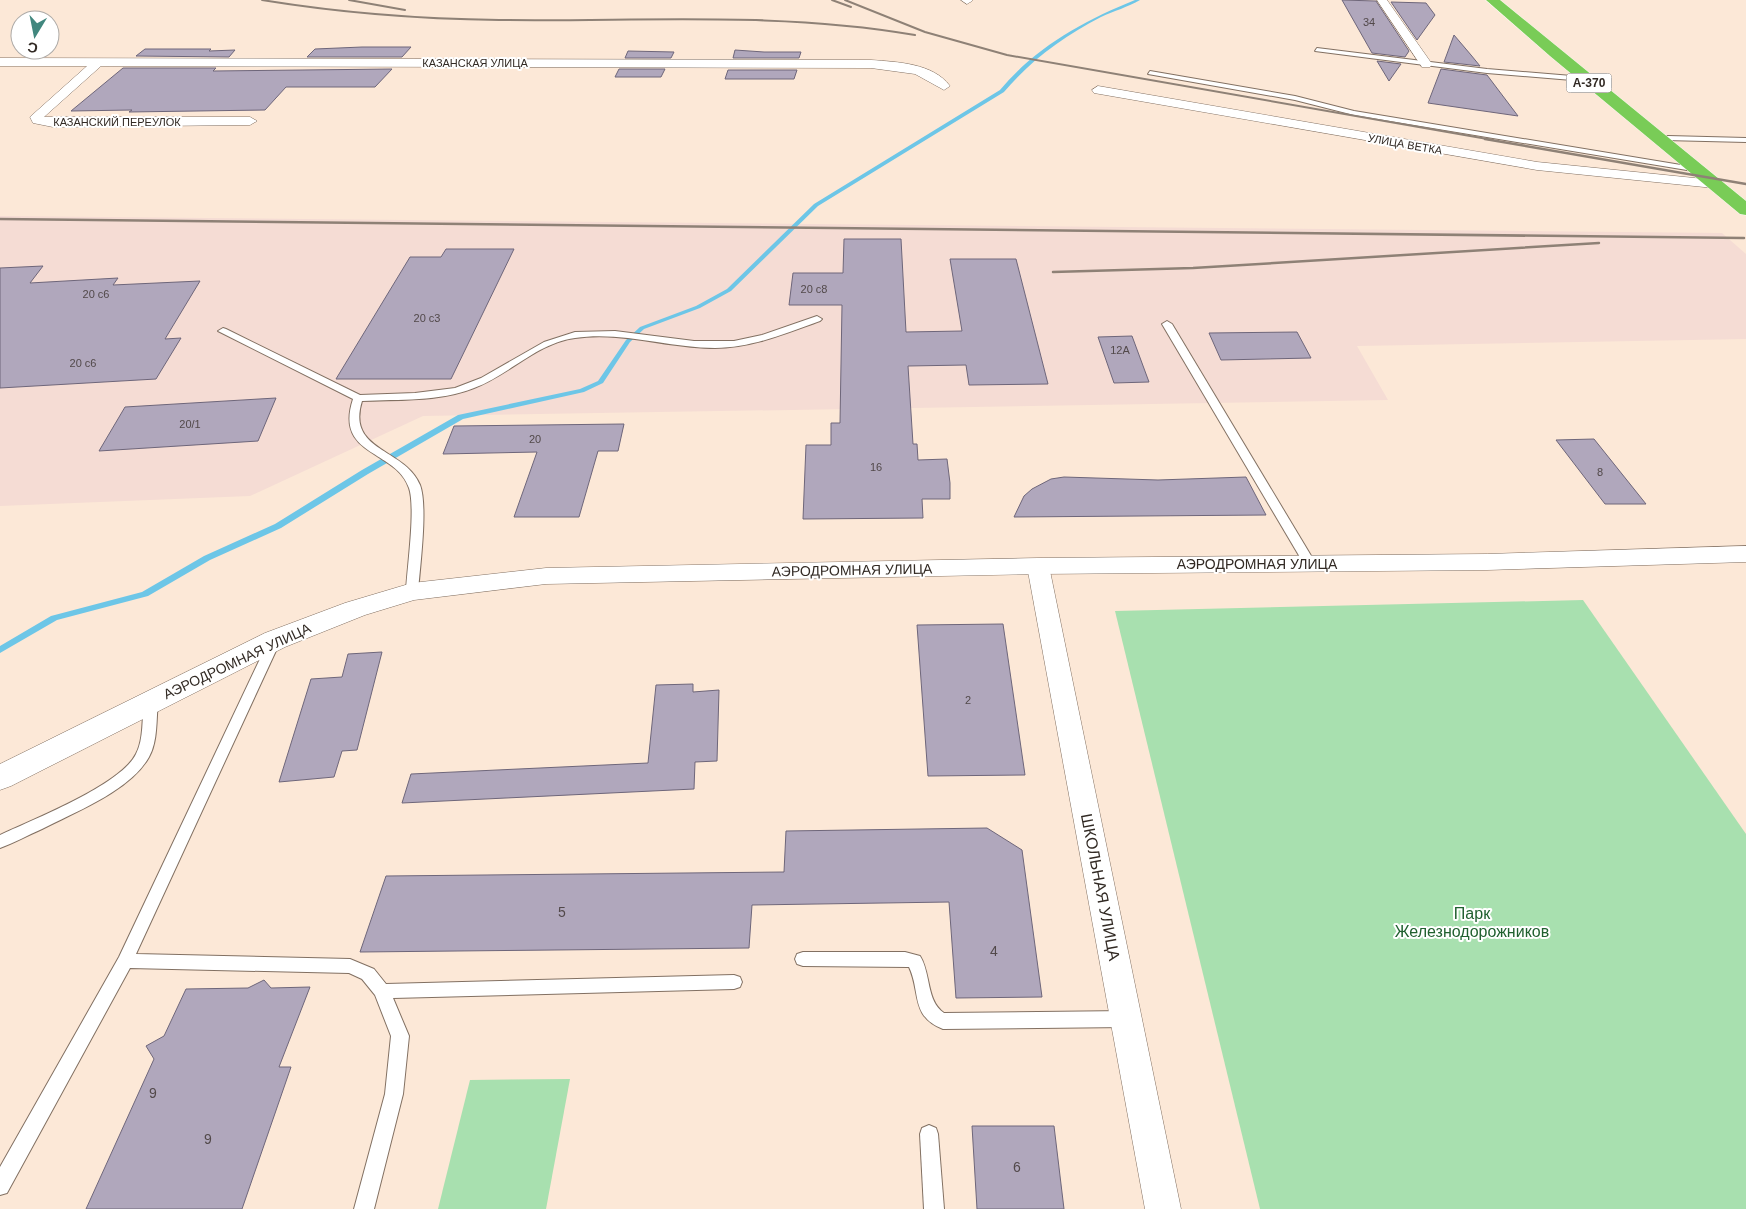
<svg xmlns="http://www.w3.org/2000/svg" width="1746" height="1209" viewBox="0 0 1746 1209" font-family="Arial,sans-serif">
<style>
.industrial{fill:#f5dcd4}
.green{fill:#a8e0af}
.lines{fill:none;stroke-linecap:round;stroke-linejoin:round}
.stream{fill:#6dc6e7;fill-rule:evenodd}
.building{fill:#b0a7bc;stroke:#6e667a}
.lane-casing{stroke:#827062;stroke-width:2}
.street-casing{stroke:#827062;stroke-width:1}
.secondary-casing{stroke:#827062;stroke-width:1}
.highway-casing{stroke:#fff;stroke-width:1}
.lane{fill:#fff;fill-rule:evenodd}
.street{fill:#fff;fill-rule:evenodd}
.secondary{fill:#fff;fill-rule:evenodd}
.highway{fill:#79cc57;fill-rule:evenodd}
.rail-far1{stroke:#8e8176;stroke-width:2}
.rail{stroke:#8e8176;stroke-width:2.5}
.labels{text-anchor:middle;stroke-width:4;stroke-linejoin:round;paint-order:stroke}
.number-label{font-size:11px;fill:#52494a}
.far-street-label{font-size:11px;fill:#322a24;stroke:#fff}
.shield{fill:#fff;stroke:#706a66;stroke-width:1}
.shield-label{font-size:12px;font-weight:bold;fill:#322a24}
.street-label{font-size:14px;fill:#322a24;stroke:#fff}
.near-number-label{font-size:14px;fill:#52494a}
.near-street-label{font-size:16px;fill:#322a24;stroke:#fff}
.near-park-label{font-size:16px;fill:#20602f;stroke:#fff}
</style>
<rect width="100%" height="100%" fill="#fce8d7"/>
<polygon class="industrial" points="0,216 1722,233 1746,254 1746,339 1357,346 1388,400 423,416 250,496 0,506"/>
<g class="green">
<polygon points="1583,600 1746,834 1746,1209 1260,1209 1115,611"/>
<polygon points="570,1079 546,1209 438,1209 470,1080"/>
</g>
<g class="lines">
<path class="stream" d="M1135 0H1140C1128 7 1114 11 1101 17 1064 36 1031 60 1004 92L818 206 731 291 700 308 644 329 630 342 603 383 584 392 463 419 368 474 281 528 210 560 148 596 57 620 0 653V646L51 616 142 592 204 556 275 524 362 470 458 415 580 389 598 381 626 340 640 327 696 306 727 289 814 204 1000 90C1036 47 1083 21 1135 0Z"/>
</g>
<g class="building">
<polygon points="1342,0 1376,1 1409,51 1405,57 1372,53"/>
<polygon points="1391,2 1426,3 1435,15 1417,40"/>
<polygon points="1454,35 1471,55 1480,66 1444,62"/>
<polygon points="362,47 411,47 402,57 307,57 315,49"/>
<polygon points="145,49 211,49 209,51 235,50 229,57 136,56"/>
<polygon points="735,50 764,52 801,52 799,58 733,58"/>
<polygon points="628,51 674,52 671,58 625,58"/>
<polygon points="1377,61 1401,64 1389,81"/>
<polygon points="123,68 216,68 213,71 392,69 375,87 286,87 265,110 129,112 132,110 71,111"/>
<polygon points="619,69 665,69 661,77 615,77"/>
<polygon points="1441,69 1487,75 1518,116 1428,103"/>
<polygon points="728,70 797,70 794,79 725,79"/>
<polygon points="844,239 901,239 906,332 962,331 950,259 1016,259 1048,384 969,385 966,365 908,366 913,444 917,444 918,460 947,459 950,483 950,499 922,499 923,518 803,519 806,445 831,445 831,423 840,423 842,305 789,305 793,273 843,273"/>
<polygon points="446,249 514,249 451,379 336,379 410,257 441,257"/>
<polygon points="43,266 30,283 118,278 113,285 200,281 165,339 181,338 156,379 0,388 0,268"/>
<polygon points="1297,332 1311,358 1221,360 1209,333"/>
<polygon points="1132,336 1149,382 1114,383 1098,337"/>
<polygon points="276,398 258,441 99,451 125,407"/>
<polygon points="624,424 618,451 598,451 579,517 514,517 537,452 443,454 454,426"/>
<polygon points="1594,439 1646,504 1605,504 1556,440"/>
<polygon points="1064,477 1158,480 1246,477 1266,515 1014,517 1024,496 1032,489 1051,479"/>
<polygon points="1003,624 1025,775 928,776 917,625"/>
<polygon points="382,652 357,750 342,751 334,777 279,782 311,679 342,677 348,654"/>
<polygon points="693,684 693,692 719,690 717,761 695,762 694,789 402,803 411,774 648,763 656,685"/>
<polygon points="987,828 1022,850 1042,997 956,998 949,902 752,905 749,948 360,952 386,876 784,872 786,831"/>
<polygon points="264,980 271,988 310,987 279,1067 291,1067 242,1209 86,1209 154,1059 146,1046 164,1036 186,989 248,988"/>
<polygon points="972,1126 1054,1126 1064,1209 977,1209"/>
</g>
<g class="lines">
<defs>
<g id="lane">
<polygon points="1317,48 1487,69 1584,77 1587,79 1584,81 1487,73 1315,51"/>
<polygon points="1150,71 1295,96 1354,111 1699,168 1703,170 1699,172 1354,115 1295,100 1148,74"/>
<polygon points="1668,136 1746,138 1746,142 1665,140 1664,138"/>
<path d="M817 316 822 319 820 321C786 333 752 348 715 348 668 348 622 331 575 338 537 343 509 375 474 388 439 402 400 399 362 401 346 452 405 448 420 485 428 506 420 566 418 592L412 596 406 592C407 568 416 508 409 488 396 449 334 457 353 399L218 331 223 328 226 329 360 395 415 393 455 388 481 378 544 342 575 332 615 331 694 341H734L762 335Z"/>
<polygon points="1167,321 1172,324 1316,564 1314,567 1310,568 1304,564 1162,324"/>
<polygon points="274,638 280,642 136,954 350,959 374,969 386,984 734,975 740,977 742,982 740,987 734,989 393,998 409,1036 403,1094 374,1209 354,1209 385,1094 391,1036 375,995 362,979 349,973 130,968 7,1193 0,1195 0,1167 119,957 268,642"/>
<path d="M151 696 156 698 158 701C156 719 158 741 149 757 130 791 75 812 42 829 28 835 14 843 0 848V835C32 820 121 785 136 754 144 739 142 717 144 701L146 698Z"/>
<path d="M803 952H905L920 956C931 973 926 1001 944 1013L1127 1011 1133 1014 1136 1019 1133 1024 1127 1027 943 1029C910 1016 921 992 909 967L803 966 797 964 795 959 797 954Z"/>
<polygon points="929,1125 936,1128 938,1134 944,1209 924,1209 920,1134 922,1128"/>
</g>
<g id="street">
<polygon points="961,0 972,0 972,1 967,4"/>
<polygon points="1377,0 1387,0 1432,64 1430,67 1422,67"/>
<path d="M0 58 871 60C897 62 933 63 950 86L944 90 915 74 871 68 101 66 44 117H250L257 121 250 125 53 127 33 123 30 117 87 66H0Z"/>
<polygon points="1098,86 1537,162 1714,180 1721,184 1714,188 1537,170 1094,93 1092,90"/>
<polygon points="1038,559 1046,561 1049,566 1181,1209 1145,1209 1027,566 1030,561"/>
</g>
<polygon id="secondary" points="1746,546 1746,562 1487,570 1038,574 546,584 414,600 365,615 285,647 11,786 0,790 0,764 265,633 345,603 412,583 546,568 1038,558 1487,554"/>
<polygon id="highway" points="1486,0 1500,0 1746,201 1746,215 1740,214 1550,56"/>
</defs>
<use href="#lane" class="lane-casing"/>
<use href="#street" class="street-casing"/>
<use href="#secondary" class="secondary-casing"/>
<use href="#highway" class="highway-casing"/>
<use href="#lane" class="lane"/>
<use href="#street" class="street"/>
<use href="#secondary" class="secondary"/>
<use href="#highway" class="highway"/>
<g class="rail-far1">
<path d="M262 0C341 13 419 19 499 20 638 22 778 11 915 35"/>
<polyline points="349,0 405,10"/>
<polyline points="832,0 851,7"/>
<polyline points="845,0 925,32 1007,55 1493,140"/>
</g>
<g class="rail">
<polyline points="1485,139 1746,184"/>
<polyline points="0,219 1744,238"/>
<polyline points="1053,272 1193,268 1599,243"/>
</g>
</g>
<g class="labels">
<g class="number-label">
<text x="1369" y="26">34</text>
<text x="814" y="293">20 с8</text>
<text x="96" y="298">20 с6</text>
<text x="427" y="322">20 с3</text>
<text x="1120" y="354">12А</text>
<text x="83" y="367">20 с6</text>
<text x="190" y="428">20/1</text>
<text x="535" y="443">20</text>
<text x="876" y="471">16</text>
<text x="1600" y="476">8</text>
<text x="968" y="704">2</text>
</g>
<g class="far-street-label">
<text x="475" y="67">КАЗАНСКАЯ УЛИЦА</text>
<text x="117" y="126">КАЗАНСКИЙ ПЕРЕУЛОК</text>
<text transform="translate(1405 144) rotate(10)" y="4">УЛИЦА ВЕТКА</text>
</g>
<rect class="shield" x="1566.5" y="73.5" width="45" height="19" rx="4"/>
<g class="shield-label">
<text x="1589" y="87">А-370</text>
</g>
<g class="street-label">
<text x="1257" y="569">АЭРОДРОМНАЯ УЛИЦА</text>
<text transform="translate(852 570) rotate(-1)" y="5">АЭРОДРОМНАЯ УЛИЦА</text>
<text transform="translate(237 661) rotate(-25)" y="5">АЭРОДРОМНАЯ УЛИЦА</text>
</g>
<g class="near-number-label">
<text x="562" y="917">5</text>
<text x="994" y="956">4</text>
<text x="153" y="1098">9</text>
<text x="208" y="1144">9</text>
<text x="1017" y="1172">6</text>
</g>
<g class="near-street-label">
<text transform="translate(1101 887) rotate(79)" y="6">ШКОЛЬНАЯ УЛИЦА</text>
</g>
<g class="near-park-label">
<text x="1472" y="919">Парк<tspan x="1472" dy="18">Железнодорожников</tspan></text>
</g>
</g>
<g transform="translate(35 35) rotate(190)"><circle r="24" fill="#ffffff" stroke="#adaaa7"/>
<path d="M0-4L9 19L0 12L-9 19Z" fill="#41877e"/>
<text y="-8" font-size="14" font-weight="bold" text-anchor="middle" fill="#322a24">С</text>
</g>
</svg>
